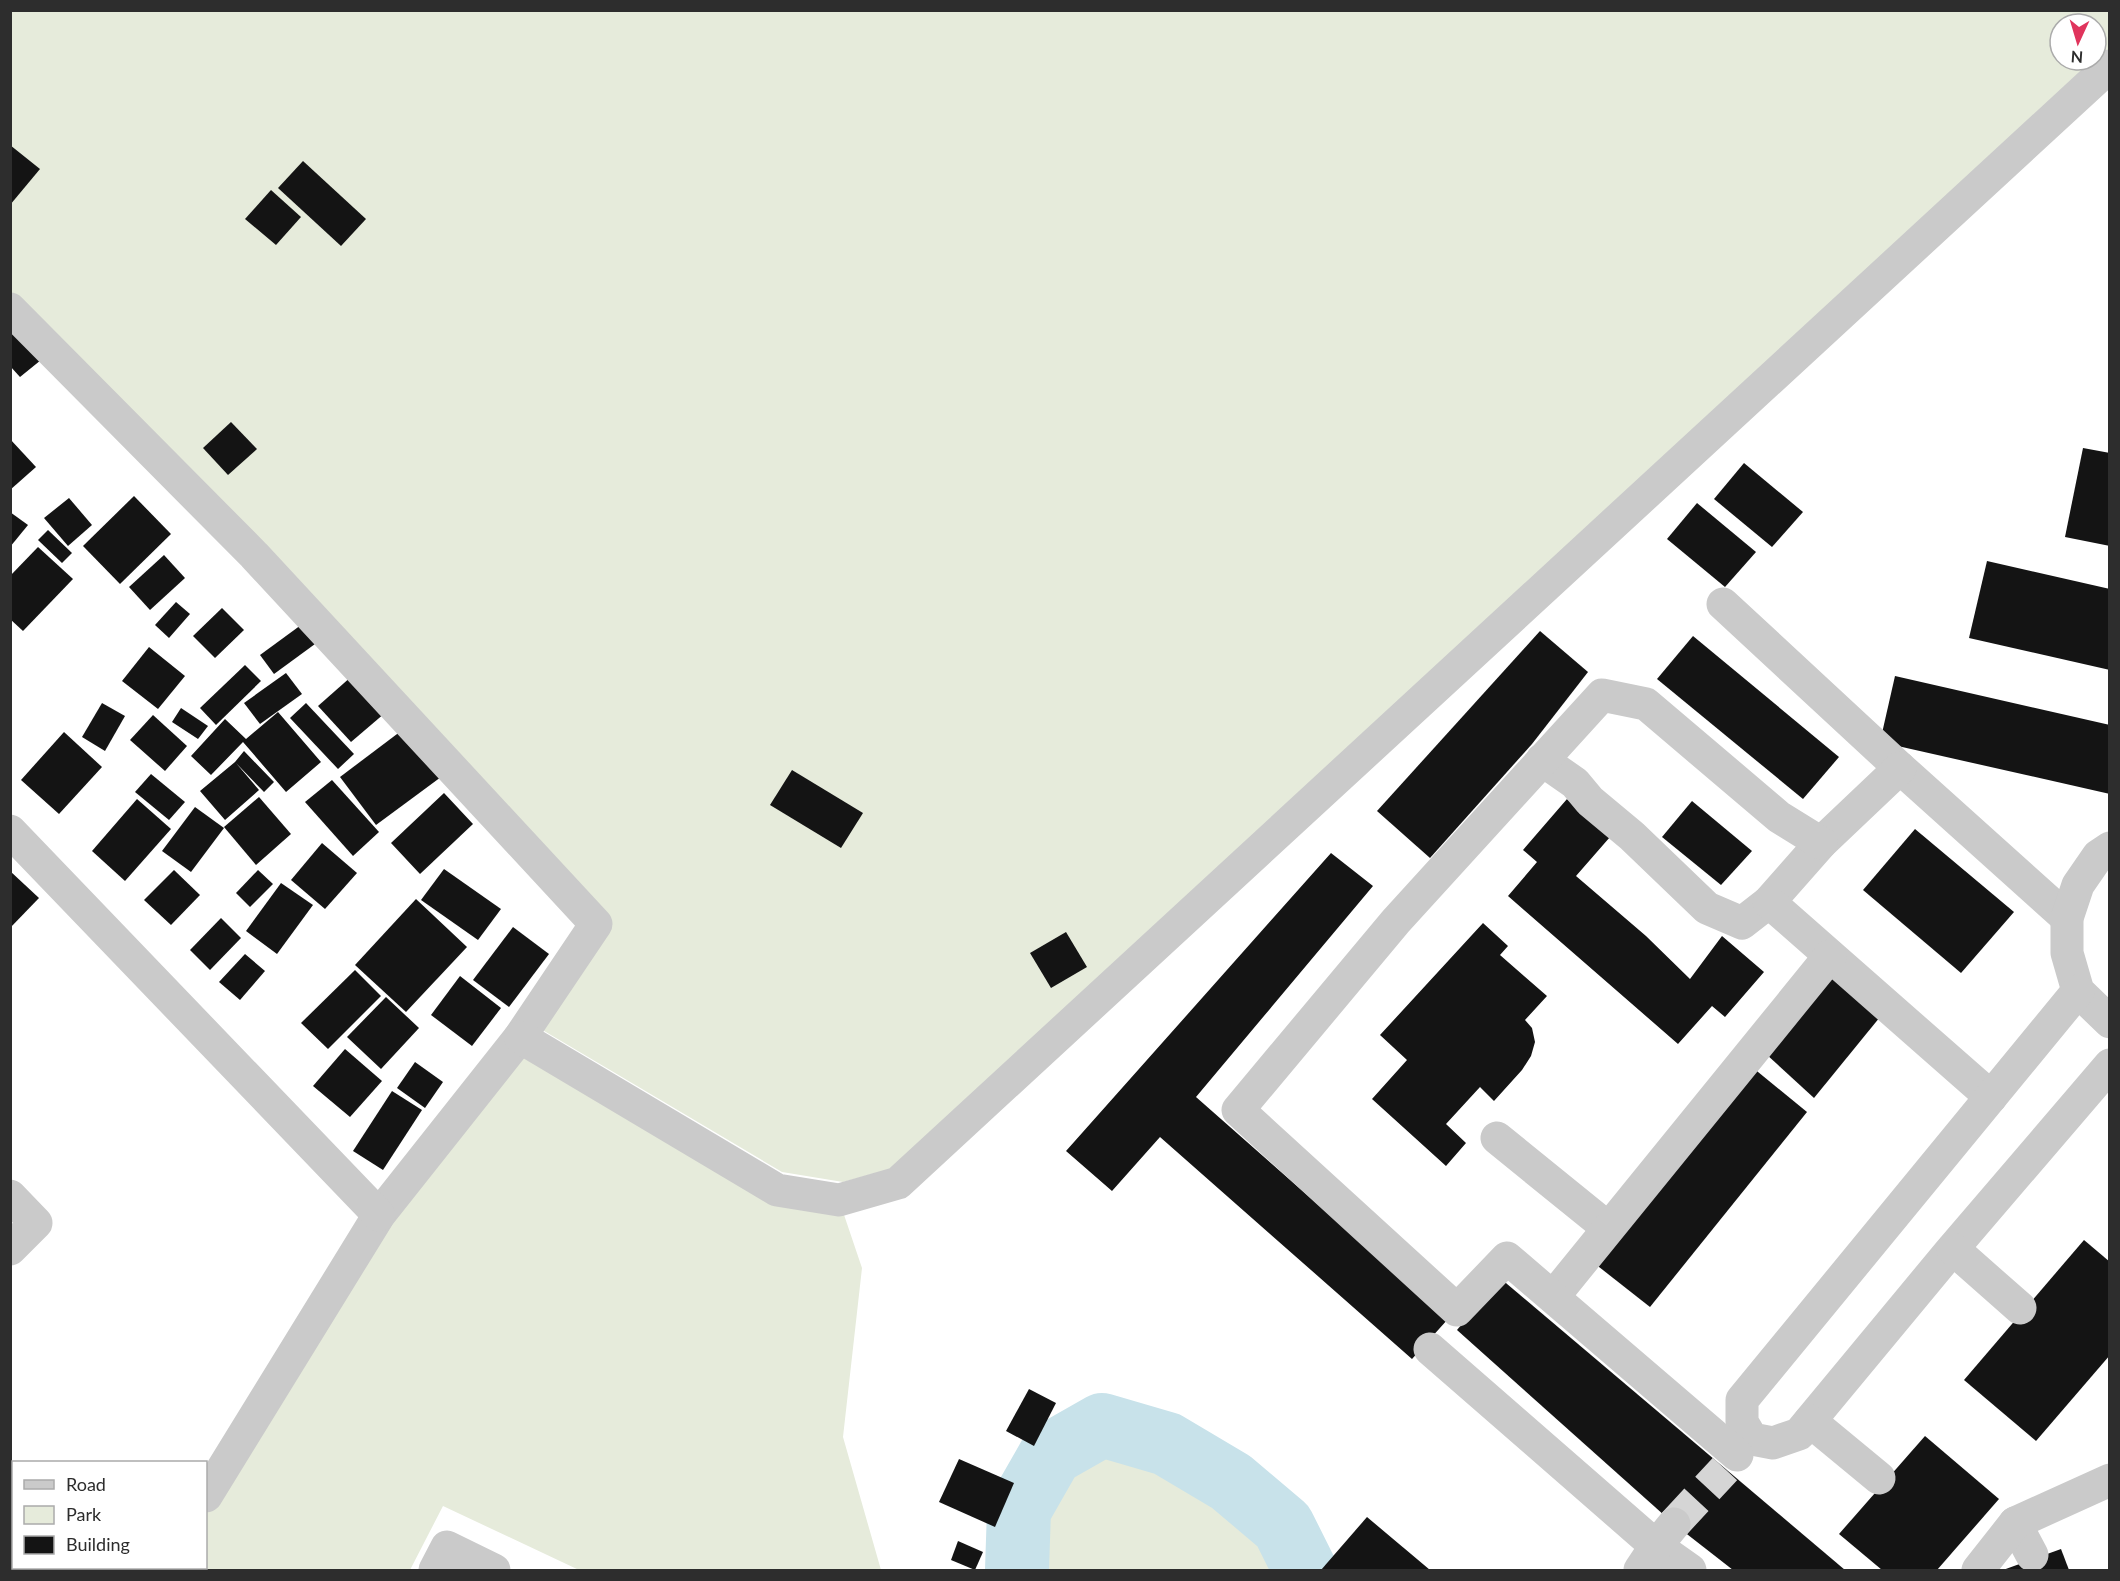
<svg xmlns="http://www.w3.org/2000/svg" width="2120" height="1581" viewBox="0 0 2120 1581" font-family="Lato,sans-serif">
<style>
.green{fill:#e6ebdb;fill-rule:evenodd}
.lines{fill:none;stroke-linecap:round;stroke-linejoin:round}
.river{stroke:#c8e2ea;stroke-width:64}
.building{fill:#141414}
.minor-tunnel{stroke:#d5d5d5;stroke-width:33;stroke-dasharray:33 16;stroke-linecap:butt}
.minor{stroke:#cacaca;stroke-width:33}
</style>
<rect width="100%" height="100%" fill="#fff"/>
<g class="green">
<path d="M11 11H2109V51L901 1166 843 1182 782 1172 529 1022 603 909 11 296ZM2060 24H2096V60H2060Z"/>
<polygon points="520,1037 777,1190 839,1200 862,1268 843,1437 881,1570 579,1570 443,1506 410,1570 159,1570 161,1568 206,1568 206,1496"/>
<polygon points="1102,1425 1167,1444 1231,1482 1283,1526 1305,1570 1017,1570 1019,1510 1051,1454"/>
</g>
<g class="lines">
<polyline class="river" points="1017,1570 1019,1510 1051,1454 1102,1425 1167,1444 1231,1482 1283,1526 1305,1570"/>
</g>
<g class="building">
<polygon points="10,145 40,169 10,205"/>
<polygon points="303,161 366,219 341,246 278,188"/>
<polygon points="271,190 301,217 276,245 245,219"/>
<polygon points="10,323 41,360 20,377 10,366"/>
<polygon points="231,422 257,449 228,475 203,448"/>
<polygon points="10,439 36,467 10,490"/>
<polygon points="2083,448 2110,453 2110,546 2065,537"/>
<polygon points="1744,463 1803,512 1772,547 1714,499"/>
<polygon points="134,496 171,534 120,584 83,546"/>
<polygon points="69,498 92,525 68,546 44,518"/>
<polygon points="1697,503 1756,552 1725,587 1667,539"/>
<polygon points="10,512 28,525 10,547"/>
<polygon points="48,530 72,553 62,563 38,540"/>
<polygon points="38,547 73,579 23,631 10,619 10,576"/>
<polygon points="164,555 185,578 150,610 129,587"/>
<polygon points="1987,561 2110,589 2110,670 1969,638"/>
<polygon points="176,602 190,614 169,638 155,625"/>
<polygon points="222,608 244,630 215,658 193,636"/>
<polygon points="301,625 315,644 274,674 260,655"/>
<polygon points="1540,631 1588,672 1532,744 1430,858 1377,811"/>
<polygon points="1693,636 1839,757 1803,799 1657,679"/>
<polygon points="149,647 185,676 158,709 122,681"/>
<polygon points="245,665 261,681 216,725 200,708"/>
<polygon points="286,673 302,694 260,724 244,703"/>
<polygon points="352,676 385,713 351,742 318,706"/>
<polygon points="1895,676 2110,725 2110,794 1880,742"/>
<polygon points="102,703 125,716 105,751 82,737"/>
<polygon points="306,703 354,754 338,769 290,718"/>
<polygon points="181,708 208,726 198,739 172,722"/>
<polygon points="278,712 321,762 286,792 243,742 211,775 191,756 225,719 246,739"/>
<polygon points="153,715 187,746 165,771 130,740"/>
<polygon points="405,728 441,777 376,825 340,777"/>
<polygon points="64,732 102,767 59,814 21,780"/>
<polygon points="244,751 274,782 264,792 236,763 259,790 225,820 200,791 235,762"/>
<polygon points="792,770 863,813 841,848 770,805"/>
<polygon points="151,774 185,802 169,820 135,792"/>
<polygon points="332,780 379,832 353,856 305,802"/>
<polygon points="444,793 473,824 420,874 391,843"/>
<polygon points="259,797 291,834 256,865 224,827"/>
<polygon points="137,799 171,829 125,881 92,851"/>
<polygon points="1567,799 1610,837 1576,876 1646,936 1690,979 1722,936 1764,972 1725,1017 1712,1006 1678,1044 1508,896 1537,862 1523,850"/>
<polygon points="1692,801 1752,851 1721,885 1662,837"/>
<polygon points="195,807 224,828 191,872 162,851"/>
<polygon points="1915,829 2014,912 1961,973 1863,890"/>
<polygon points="322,843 357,873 325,909 291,880"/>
<polygon points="1331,853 1373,886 1196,1097 1448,1319 1412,1359 1160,1137 1112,1191 1066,1151"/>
<polygon points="444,869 501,909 478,940 421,900"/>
<polygon points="174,870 200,895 171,925 144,900"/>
<polygon points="258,870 273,884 250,907 236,893"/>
<polygon points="10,871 39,898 10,928"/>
<polygon points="281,883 313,905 277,954 246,931"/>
<polygon points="416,899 467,947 406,1012 355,965"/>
<polygon points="221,918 241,938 210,970 190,950"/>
<polygon points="1483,923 1508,946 1500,955 1547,996 1525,1020 1532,1028 1535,1042 1531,1056 1522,1070 1494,1101 1480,1087 1446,1124 1466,1143 1446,1166 1372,1099 1407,1060 1380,1035"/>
<polygon points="513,927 549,954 509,1007 473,980"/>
<polygon points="1066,932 1087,967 1051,988 1030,953"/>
<polygon points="245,954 265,971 240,1000 219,982"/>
<polygon points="355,970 381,996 328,1049 301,1023"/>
<polygon points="1830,971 1880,1017 1814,1098 1766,1054"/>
<polygon points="460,976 501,1008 472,1046 431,1015"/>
<polygon points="386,997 419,1028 381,1069 347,1037"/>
<polygon points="345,1049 382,1081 350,1117 313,1086"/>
<polygon points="415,1062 443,1082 425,1108 397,1088"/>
<polygon points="1752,1067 1807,1112 1650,1307 1594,1263"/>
<polygon points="392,1091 422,1110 383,1170 353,1151"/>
<polygon points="2084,1240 2110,1262 2110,1355 2036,1441 1964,1380"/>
<polygon points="1500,1278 1845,1570 1733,1570 1674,1524 1457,1330"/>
<polygon points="1029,1389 1056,1403 1034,1446 1006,1431"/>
<polygon points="1925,1436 1999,1499 1937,1570 1882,1570 1839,1534"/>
<polygon points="959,1459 1014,1483 995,1527 939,1502"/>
<polygon points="1367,1517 1430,1570 1321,1570"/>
<polygon points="958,1541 983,1552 975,1570 951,1560"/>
<polygon points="2061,1549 2069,1570 2003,1570"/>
</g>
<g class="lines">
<polyline class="minor-tunnel" points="1674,1524 1725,1469"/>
<g class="minor">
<polyline points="10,309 254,555 596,924 520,1037 379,1215 206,1496"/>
<polyline points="1723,604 1900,768 2067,918"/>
<polyline points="1542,760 1575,783 1590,801 1632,836 1707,908 1742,923 1769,902 1821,843 1900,768"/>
<polyline points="10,831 379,1215"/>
<polyline points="2110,848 2098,856 2078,885 2067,918 2067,953 2078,991 2110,1022"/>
<polyline points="1769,902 1991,1097"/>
<polyline points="2078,991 1742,1400 1742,1422 1752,1439 1773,1443 1799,1434 1949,1253 2110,1065"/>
<polyline points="520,1037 777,1190 839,1200 898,1183 2110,66"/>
<polyline points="1497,1138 1608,1228"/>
<polyline points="10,1196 36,1223 10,1249"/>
<polyline points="1953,1249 2020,1308"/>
<polyline points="1553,1297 1830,956"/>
<polyline points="1430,1349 1656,1546 1690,1570"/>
<polyline points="1810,1421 1879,1478"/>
<polyline points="1737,1455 1507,1258 1457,1310 1238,1110 1396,921 1602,695 1646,704 1779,817 1821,843"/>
<polyline points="2015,1523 2032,1555"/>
<polyline points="159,1570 161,1568"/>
<polyline points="435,1570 447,1547 494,1570"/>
<polyline points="1640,1570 1656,1546 1674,1524"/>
<polyline points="1978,1570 2015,1523 2110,1480"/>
</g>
</g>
<rect width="2120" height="1581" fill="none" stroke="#2d2d2d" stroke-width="24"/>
<rect x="12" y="1461" width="195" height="108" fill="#ffffff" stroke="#ababab" stroke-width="1.5"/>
<rect x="24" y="1480" width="30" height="9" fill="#cacaca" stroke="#ababab" stroke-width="1.5"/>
<text x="66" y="1491" font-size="18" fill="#2d2d2d">Road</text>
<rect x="24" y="1506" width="30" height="18" fill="#e6ebdb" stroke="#ababab" stroke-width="1.5"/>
<text x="66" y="1521" font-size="18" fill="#2d2d2d">Park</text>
<rect x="24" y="1536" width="30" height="18" fill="#141414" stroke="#ababab" stroke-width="1.5"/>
<text x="66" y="1551" font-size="18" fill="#2d2d2d">Building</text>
<g transform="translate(2078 42) rotate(184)"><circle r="28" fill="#ffffff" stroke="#ababab" stroke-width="1.5"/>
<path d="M0-4.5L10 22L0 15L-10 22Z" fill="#e0345c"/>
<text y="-9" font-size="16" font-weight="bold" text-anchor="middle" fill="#2d2d2d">N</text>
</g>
</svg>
